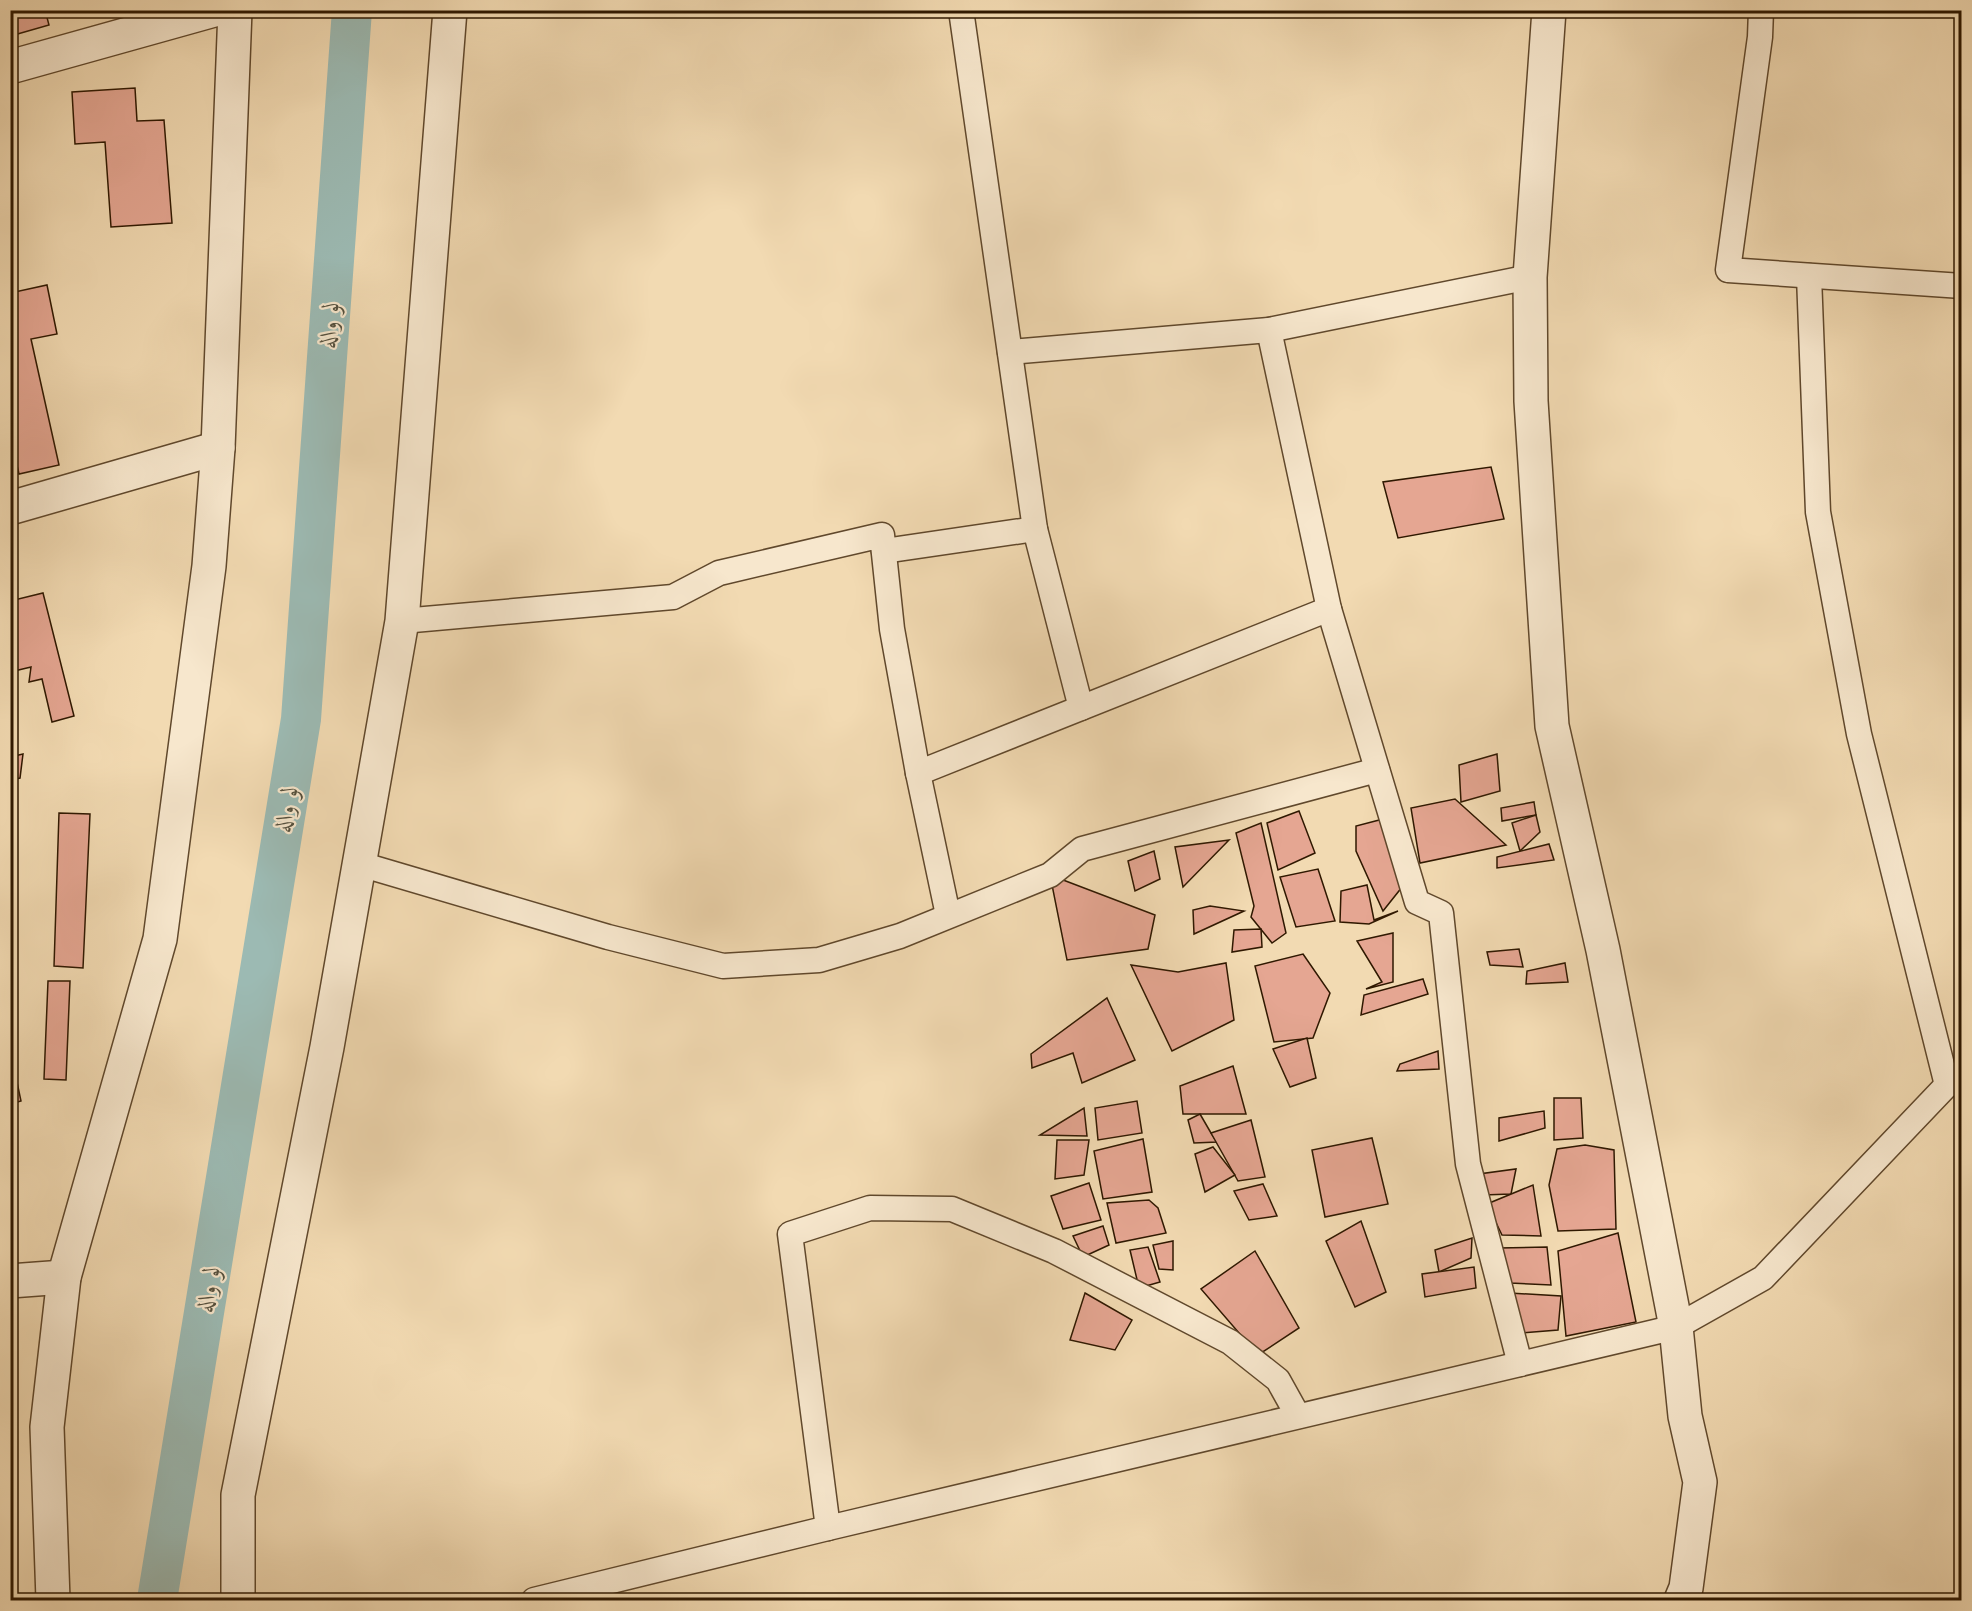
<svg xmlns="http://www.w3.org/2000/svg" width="1972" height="1611" viewBox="0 0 1972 1611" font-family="Cardo,Amiri,serif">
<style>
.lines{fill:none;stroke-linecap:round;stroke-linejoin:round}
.canal{stroke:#9cbab3;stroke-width:40}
.building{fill:#e5a692;stroke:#2f1800;stroke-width:1.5}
.service-casing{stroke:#60482c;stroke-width:27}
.minor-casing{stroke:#60482c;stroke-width:36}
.tertiary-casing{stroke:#60482c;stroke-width:36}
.service{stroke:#f7e7cd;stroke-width:24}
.minor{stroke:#f7e7cd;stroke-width:33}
.tertiary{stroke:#f7e7cd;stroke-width:33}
.labels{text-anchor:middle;stroke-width:4.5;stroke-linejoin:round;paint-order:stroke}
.water-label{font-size:24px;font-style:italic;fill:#55513f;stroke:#f7e7cd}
</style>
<rect width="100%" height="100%" fill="#f2dab2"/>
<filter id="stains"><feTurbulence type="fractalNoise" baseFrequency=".00333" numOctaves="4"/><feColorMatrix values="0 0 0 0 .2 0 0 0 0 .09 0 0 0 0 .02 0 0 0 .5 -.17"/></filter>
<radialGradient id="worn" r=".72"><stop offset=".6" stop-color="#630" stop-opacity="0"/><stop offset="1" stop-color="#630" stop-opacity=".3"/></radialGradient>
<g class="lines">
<polyline class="canal" points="157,1600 301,719 352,10"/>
</g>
<g class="building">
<polygon points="10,10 45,10 49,25 14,35"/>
<polygon points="135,88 137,121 164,120 172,223 111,227 105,142 75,144 72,92"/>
<polygon points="47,285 57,334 31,339 59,465 19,474 10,435 10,293"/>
<polygon points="1491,467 1504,519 1398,538 1383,482"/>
<polygon points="43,593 74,716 52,722 42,679 29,682 31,667 10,672 10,601"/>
<polygon points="23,754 20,778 10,780 10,757"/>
<polygon points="1497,754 1500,791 1461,802 1459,765"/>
<polygon points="1455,799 1506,845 1420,863 1411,808"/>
<polygon points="1534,802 1536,815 1502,821 1501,808"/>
<polygon points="1299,811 1315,853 1278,870 1267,823"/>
<polygon points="59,813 90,814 83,968 54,966"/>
<polygon points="1536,815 1540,832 1520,851 1512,823"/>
<polygon points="1387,818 1410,877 1383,911 1356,851 1356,826"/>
<polygon points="1261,823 1286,933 1272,943 1251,917 1254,906 1236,833"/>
<polygon points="1229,840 1183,887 1175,847"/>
<polygon points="1549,844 1554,860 1497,868 1497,857"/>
<polygon points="1154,851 1160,879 1135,891 1128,861"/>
<polygon points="1318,869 1335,921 1296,927 1280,877"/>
<polygon points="1050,875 1155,915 1148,949 1067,960"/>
<polygon points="1367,885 1374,920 1398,911 1369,924 1340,922 1341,891"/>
<polygon points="1210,906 1244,911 1194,934 1193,910"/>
<polygon points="1261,929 1262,947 1232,952 1234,930"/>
<polygon points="1393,933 1393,982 1366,989 1382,982 1357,941"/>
<polygon points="1519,949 1523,967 1490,965 1487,952"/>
<polygon points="1303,954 1330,993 1313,1038 1274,1042 1255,966"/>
<polygon points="1226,963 1234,1020 1172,1051 1131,965 1178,972"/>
<polygon points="1565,963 1568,982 1526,984 1527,971"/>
<polygon points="1423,979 1428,994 1361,1015 1364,995"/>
<polygon points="48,981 70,981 66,1080 44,1079"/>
<polygon points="1107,998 1135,1060 1082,1083 1073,1053 1032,1068 1031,1054"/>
<polygon points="1307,1038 1316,1078 1290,1087 1273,1049"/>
<polygon points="10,1049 21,1101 10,1104"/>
<polygon points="1438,1051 1439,1069 1397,1071 1400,1064"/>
<polygon points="1233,1066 1246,1114 1183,1114 1180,1086"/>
<polygon points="1554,1098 1581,1098 1583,1138 1554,1140"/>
<polygon points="1137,1101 1142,1133 1098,1140 1095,1108"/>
<polygon points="1084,1108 1087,1136 1040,1135"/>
<polygon points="1544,1111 1545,1128 1499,1141 1499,1118"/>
<polygon points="1200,1114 1211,1133 1217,1142 1194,1143 1188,1120"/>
<polygon points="1251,1120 1265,1177 1238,1181 1211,1133"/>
<polygon points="1372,1138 1388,1204 1325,1217 1312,1150"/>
<polygon points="1143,1139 1152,1192 1103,1199 1094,1151"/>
<polygon points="1057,1140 1089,1140 1084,1175 1055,1179"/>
<polygon points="1585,1145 1614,1150 1616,1229 1558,1231 1549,1185 1557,1149"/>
<polygon points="1213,1147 1235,1175 1205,1192 1195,1154"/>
<polygon points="1516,1169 1511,1194 1483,1195 1479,1174"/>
<polygon points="1089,1183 1101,1220 1063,1229 1051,1196"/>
<polygon points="1263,1184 1277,1216 1249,1220 1234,1191"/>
<polygon points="1533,1185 1541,1236 1502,1235 1487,1204"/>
<polygon points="1149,1200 1158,1208 1166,1233 1116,1243 1107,1203"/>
<polygon points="1361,1221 1386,1292 1355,1307 1326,1241"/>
<polygon points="1103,1226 1109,1245 1083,1257 1073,1236"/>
<polygon points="1618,1233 1636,1322 1566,1336 1558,1251"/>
<polygon points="1472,1238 1471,1258 1439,1272 1435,1250"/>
<polygon points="1173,1241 1173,1270 1159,1269 1153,1245"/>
<polygon points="1148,1247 1160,1282 1139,1288 1130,1250"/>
<polygon points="1547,1247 1551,1285 1510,1283 1499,1248"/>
<polygon points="1255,1251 1299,1328 1258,1355 1201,1289"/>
<polygon points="1474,1267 1476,1288 1425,1297 1422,1274"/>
<polygon points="1085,1293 1132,1320 1115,1350 1070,1340"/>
<polygon points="1509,1293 1561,1296 1558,1330 1521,1333"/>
</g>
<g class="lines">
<defs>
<g id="service">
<polyline points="961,10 1035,529 1081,708"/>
<polyline points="1761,10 1760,37 1728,270 1962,286"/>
<polyline points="1809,276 1818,512 1859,734 1947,1085"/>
<polyline points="1269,330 1329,609 1417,902 1441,913 1468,1164 1520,1364"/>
<polyline points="1010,352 1269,330 1530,277"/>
<polyline points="884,551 1035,529"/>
<polyline points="402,621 673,597 719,573 882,535 892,629 918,773 948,915"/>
<polyline points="918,773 1329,609"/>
<polyline points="360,864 608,937 723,966 819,960 900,936 1050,875 1082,849 1377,770"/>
<polyline points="828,1528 790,1234 870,1208 952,1209 1054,1251 1230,1342 1278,1380 1298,1416"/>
<polyline points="534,1600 828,1528 1676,1327 1763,1278 1947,1085 1962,1080"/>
</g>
<g id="minor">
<polyline points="1549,10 1530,277 1531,401 1552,726 1603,950 1676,1327 1685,1416 1700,1482 1686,1588 1681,1600"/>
<polyline points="10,67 214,10"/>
<polyline points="10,508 218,448"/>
</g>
<g id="tertiary">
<polyline points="10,1281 64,1277"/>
<polyline points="53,1600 47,1427 64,1277 160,939 209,566 218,448 235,10"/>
<polyline points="238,1600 238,1495 327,1047 402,621 450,10"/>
</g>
</defs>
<use href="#service" class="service-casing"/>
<use href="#minor" class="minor-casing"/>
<use href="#tertiary" class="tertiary-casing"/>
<use href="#service" class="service"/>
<use href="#minor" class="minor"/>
<use href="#tertiary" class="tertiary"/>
</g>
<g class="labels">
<g class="water-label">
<text transform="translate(329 325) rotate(-86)" y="8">لو واله</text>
<text transform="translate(286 809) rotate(-81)" y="8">لو واله</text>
<text transform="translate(208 1289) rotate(-81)" y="8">لو واله</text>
</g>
</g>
<rect width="1972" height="1611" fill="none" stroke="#f2dab2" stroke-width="36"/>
<rect x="12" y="12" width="1948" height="1587" fill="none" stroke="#2f1800" stroke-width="3"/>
<rect x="18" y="18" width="1936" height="1575" fill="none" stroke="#2f1800" stroke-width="1.5"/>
<rect width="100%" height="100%" filter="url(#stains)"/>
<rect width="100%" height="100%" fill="url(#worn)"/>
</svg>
